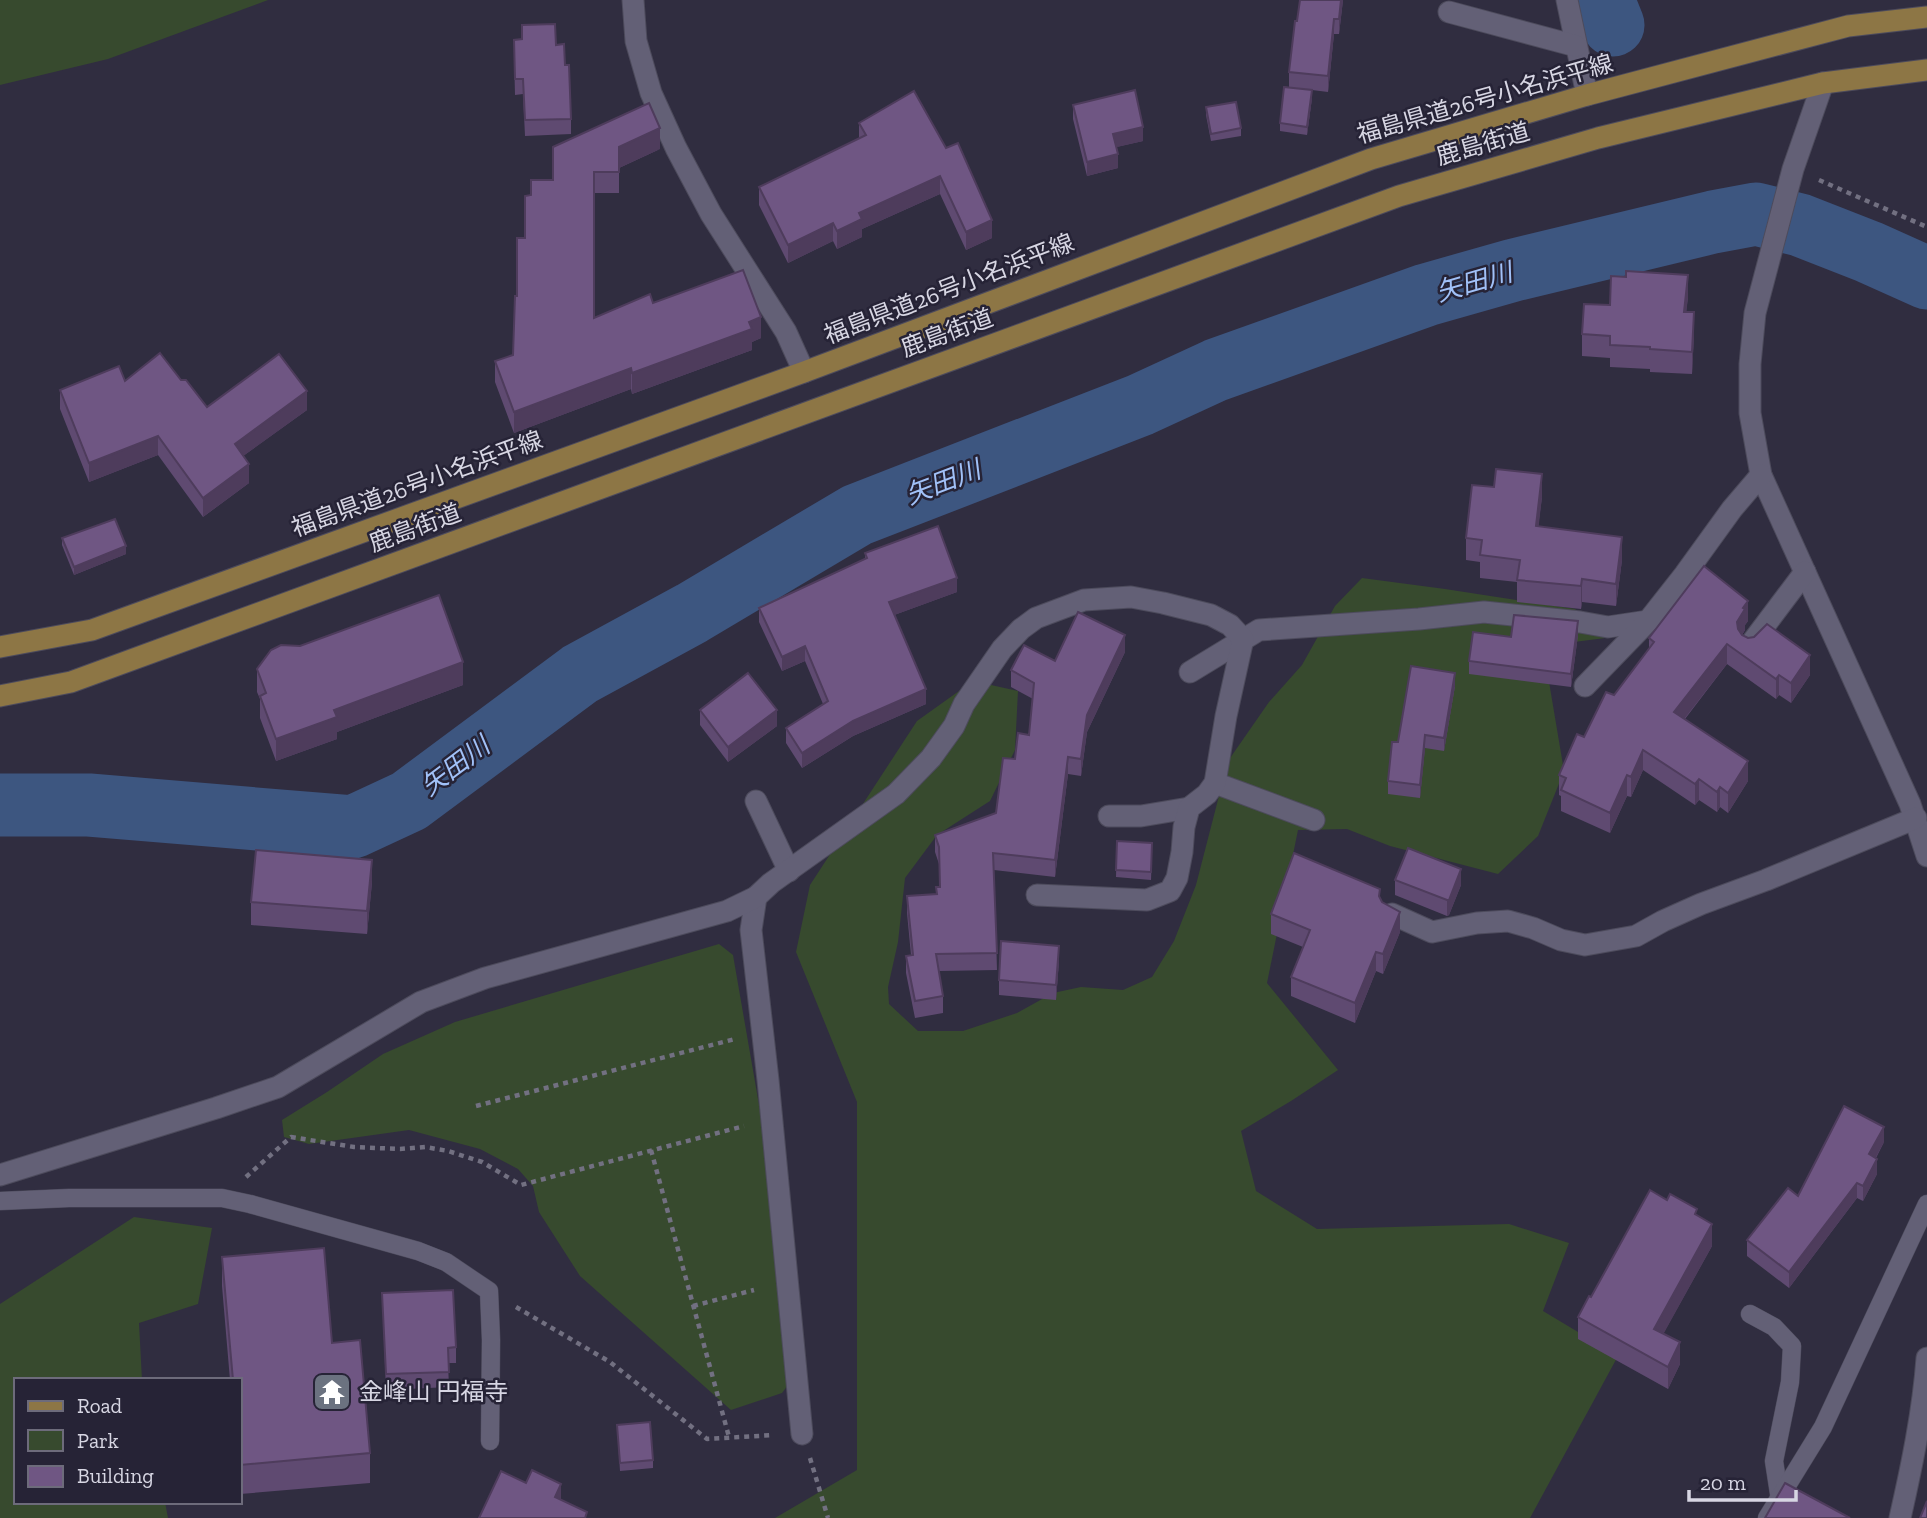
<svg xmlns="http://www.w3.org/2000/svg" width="1927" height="1518" viewBox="0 0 1927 1518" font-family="'Zilla Slab','Noto Sans JP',serif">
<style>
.green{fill:#374a2e}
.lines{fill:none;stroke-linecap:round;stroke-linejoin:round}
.river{stroke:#3d5680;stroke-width:63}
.lane-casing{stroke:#4d4b5c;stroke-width:19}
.street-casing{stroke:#4d4b5c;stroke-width:23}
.primary-casing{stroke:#4d4b5c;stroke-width:23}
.path{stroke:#727081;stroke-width:4.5;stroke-dasharray:5 5;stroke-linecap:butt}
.lane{stroke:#636076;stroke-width:18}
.street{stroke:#636076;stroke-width:21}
.primary{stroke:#8d7645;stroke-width:21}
.wall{fill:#5f4a71}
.shaded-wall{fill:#4e3c5c}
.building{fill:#6f5683;stroke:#4e3c5c;stroke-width:2}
.labels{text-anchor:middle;stroke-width:5;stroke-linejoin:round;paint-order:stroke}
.street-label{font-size:24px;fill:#d7d6e3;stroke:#262336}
.poi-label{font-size:24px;fill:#d7d6e3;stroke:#262336;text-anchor:start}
.water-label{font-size:26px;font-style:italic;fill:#a1c1f8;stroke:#262336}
</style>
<rect width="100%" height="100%" fill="#302d40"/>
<g class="green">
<polygon points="0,0 268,0 108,59 0,85"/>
<polygon points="1362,578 1445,589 1575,609 1613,637 1543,646 1564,771 1538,836 1498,874 1390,846 1347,829 1298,830 1267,983 1338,1070 1291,1101 1241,1131 1256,1191 1317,1229 1509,1224 1569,1243 1543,1311 1618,1356 1530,1518 775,1518 857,1470 857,1102 796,952 810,885 917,721 973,681 1018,691 1015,750 990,801 937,835 905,878 898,942 888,987 889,1004 918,1031 963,1031 1017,1013 1053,993 1081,987 1123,990 1152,977 1174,941 1196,885 1228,761 1269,702 1302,665 1335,606"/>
<polygon points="719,944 733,955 804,1364 782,1393 731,1410 580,1276 539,1212 533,1186 518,1169 480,1149 409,1130 309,1144 284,1137 282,1120 327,1092 383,1054 455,1022"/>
<polygon points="134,1217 212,1228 198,1304 139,1323 142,1380 16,1380 16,1502 165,1502 168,1518 0,1518 0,1304"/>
</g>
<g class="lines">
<g class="river">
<polyline points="1603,0 1613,25"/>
<polyline points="0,805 89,805 353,827 409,801 580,674 692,613 857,515 1140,405 1216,370 1426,295 1514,270 1713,222 1756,214 1800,225 1869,252 1927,278"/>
</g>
<defs>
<g id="lane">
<polyline points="0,1201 69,1198 222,1198 250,1204 418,1251 446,1262 489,1291 491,1340 490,1441"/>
<polyline points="1750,1314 1774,1327 1792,1346 1790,1382 1774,1461 1780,1500"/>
<polyline points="1767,1518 1823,1427 1927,1204"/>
</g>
<g id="street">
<polyline points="633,0 636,41 651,93 676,148 711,214 786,332 804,372"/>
<polyline points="1567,0 1587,95"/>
<polyline points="1449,12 1576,46"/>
<polyline points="1823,83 1793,169 1755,313 1750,364 1750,413 1761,475 1910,804 1927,856"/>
<polyline points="1750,645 1805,572"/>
<polyline points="1190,672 1259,630 1419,619 1484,612 1580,622 1608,627 1648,621"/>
<polyline points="1585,686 1648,621 1685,574 1732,509 1761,475"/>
<polyline points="1215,783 1314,820"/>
<polyline points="756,801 789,871"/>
<polyline points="1109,816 1141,816 1189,808"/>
<polyline points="756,897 751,930 768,1080 802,1434"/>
<polyline points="1392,914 1432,932 1477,923 1508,921 1533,928 1561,940 1585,945 1636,936 1663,921 1701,904 1766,880 1916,818"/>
<polyline points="0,1175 216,1108 278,1087 421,1002 485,978 727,911 756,897 771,883 896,794 931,758 954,726 964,704 1002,649 1021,629 1036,618 1084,600 1131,597 1163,603 1211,615 1230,625 1243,639 1226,716 1215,783 1207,794 1189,808 1184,827 1182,852 1177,878 1170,891 1147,900 1037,895"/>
<path d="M1900 1518C1912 1465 1923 1412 1927 1358"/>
</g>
<g id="primary">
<polyline points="0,647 92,630 804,372 1371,159 1587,95 1848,26 1927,17"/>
<polyline points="0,696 71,682 1399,196 1598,138 1823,83 1927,70"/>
</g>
</defs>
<use href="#lane" class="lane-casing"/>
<use href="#street" class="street-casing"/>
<use href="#primary" class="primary-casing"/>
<g class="path">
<polyline points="1819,180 1927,227"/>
<polyline points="476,1106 735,1039"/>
<polyline points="651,1150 729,1437"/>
<polyline points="246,1177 291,1137 354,1147 400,1149 425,1147 448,1151 482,1162 521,1185 744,1126"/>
<polyline points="693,1306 754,1290"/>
<polyline points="516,1307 610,1362 707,1439 774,1435"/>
<polyline points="810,1458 828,1518"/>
</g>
<use href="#lane" class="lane"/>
<use href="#street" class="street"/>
<use href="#primary" class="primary"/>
</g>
<g class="wall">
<polygon points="1300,0 1343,0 1339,34 1334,34 1328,92 1296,88 1312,98 1307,135 1280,131 1280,123 1289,87 1289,72"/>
<polygon points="556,45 565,65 571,119 571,134 525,136 523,94 515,95 514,55"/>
<polygon points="914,91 992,238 966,250 940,194 862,229 862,237 837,249 833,241 788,263 759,205 759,187 859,138 859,123"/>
<polygon points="1073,105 1143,141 1116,147 1118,168 1087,176 1073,119"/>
<polygon points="1206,107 1241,128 1241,136 1211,141 1206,115"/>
<polygon points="660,149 619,168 619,193 594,193 594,318 653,303 761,338 752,342 752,350 632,394 631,389 514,433 495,382 495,361 513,355 517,296 531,195 553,180"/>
<polygon points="1688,297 1686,312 1694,334 1692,374 1650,372 1650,369 1610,367 1610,358 1582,356 1582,334 1610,305"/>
<polygon points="181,380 207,407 307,410 243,456 249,483 203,517 158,455 89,482 60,409 60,390 125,381"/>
<polygon points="1542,497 1538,527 1622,560 1616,606 1582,602 1581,609 1517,602 1517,582 1480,578 1480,562 1466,560 1466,538"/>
<polygon points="62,538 126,554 74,575 62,545"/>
<polygon points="865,553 957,592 894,615 926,704 853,736 802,768 786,743 786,728 823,704 805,661 782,671 759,622 759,608 865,559"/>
<polygon points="1748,621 1745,625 1745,630 1742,635 1810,675 1791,703 1779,695 1776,699 1727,664 1685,719 1748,781 1728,813 1720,807 1717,812 1699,800 1695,805 1643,770 1631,797 1627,796 1610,833 1561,811 1561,796 1559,795 1559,775 1614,695 1649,649 1649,638"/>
<polygon points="1578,635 1571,687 1469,674 1469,661"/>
<polygon points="1125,652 1087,732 1081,776 1068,774 1055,877 994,870 997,970 939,971 943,996 943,1013 915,1018 906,973 906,956 911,955 907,913 907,896 936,894 940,887 939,864 935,852 935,835 996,813 1015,759 1029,735 1033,699 1011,687 1011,670 1055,661"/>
<polygon points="257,669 463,685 337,732 337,739 276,761 260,718 260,699 257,692"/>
<polygon points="1455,686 1444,751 1425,748 1420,798 1388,794 1388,781 1398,742"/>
<polygon points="700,710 777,726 728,762 700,725"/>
<polygon points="1117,841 1152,851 1151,880 1116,877"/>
<polygon points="1395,880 1461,885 1449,915 1447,916 1395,895"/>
<polygon points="372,882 367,934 251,925 251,902"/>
<polygon points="1380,898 1400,932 1383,974 1376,971 1355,1023 1291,996 1291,977 1303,947 1271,934 1271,914"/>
<polygon points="1059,961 1056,1000 999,995 999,980"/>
<polygon points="1884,1142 1876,1158 1877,1174 1863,1201 1857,1198 1789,1288 1747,1256 1747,1240 1798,1196"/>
<polygon points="1697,1215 1712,1246 1663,1334 1680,1364 1668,1389 1578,1339 1578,1317 1591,1297"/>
<polygon points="222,1257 370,1453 370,1483 240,1494 240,1380 230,1380 222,1286"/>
<polygon points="382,1293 456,1347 456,1363 448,1363 449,1387 386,1390"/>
<polygon points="617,1425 653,1460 653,1468 620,1471"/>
</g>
<g class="shaded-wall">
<polygon points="1341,0 1343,0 1339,34 1339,19"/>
<polygon points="1334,19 1334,34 1328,92 1328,76"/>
<polygon points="1312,90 1312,98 1307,135 1307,127"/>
<polygon points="1143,127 1143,141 1113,148 1113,134"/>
<polygon points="660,128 660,149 619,168 619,147"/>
<polygon points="1118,154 1118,168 1087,176 1087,162"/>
<polygon points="940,176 940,194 862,229 862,237 837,249 837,231 859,213"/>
<polygon points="992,220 992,238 966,250 966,232"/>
<polygon points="833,223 833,241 788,263 788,245"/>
<polygon points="1688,275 1688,297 1684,334 1684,312"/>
<polygon points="1694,312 1694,334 1692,374 1692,352"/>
<polygon points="761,317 761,338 752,342 752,350 632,394 632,373"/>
<polygon points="631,368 631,389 514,433 514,412"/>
<polygon points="307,391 307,410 235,462 235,444"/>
<polygon points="158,436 158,455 89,482 89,463"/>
<polygon points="249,464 249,483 203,517 203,498"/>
<polygon points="1542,474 1542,497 1536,549 1536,526"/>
<polygon points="1622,537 1622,560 1616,606 1616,584"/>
<polygon points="126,546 126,554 74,575 74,567"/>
<polygon points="957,578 957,592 889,617 889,602"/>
<polygon points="1582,579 1582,602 1581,609 1581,586"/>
<polygon points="1748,601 1748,621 1745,625 1745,630 1737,643 1737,622 1743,608"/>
<polygon points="1578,621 1578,635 1571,687 1571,674"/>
<polygon points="1125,635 1125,652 1087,732 1081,776 1081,759 1087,715"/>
<polygon points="1727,644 1727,664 1674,732 1674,712"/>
<polygon points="805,646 805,661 782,671 782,657"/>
<polygon points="1810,655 1810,675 1791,703 1791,683"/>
<polygon points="463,662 463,685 337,732 337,739 276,761 276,739 334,710"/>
<polygon points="1455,673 1455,686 1444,751 1444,738"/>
<polygon points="1779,675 1779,695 1776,699 1776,679"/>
<polygon points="926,689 926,704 853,736 802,768 802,753 853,721"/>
<polygon points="777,710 777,726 728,762 728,747"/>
<polygon points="1425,735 1425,748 1420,798 1420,785"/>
<polygon points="1643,750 1643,770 1631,797 1631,777"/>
<polygon points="1068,757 1068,774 1055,877 1055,860"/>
<polygon points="1748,761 1748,781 1728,813 1728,793"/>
<polygon points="1627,775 1627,796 1610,833 1610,813"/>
<polygon points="1699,779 1699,800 1695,805 1695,784"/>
<polygon points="1720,787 1720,807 1717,812 1717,792"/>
<polygon points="372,860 372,882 367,934 367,911"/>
<polygon points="1461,869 1461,885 1449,915 1447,916 1447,900"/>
<polygon points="1400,912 1400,932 1383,974 1383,954"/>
<polygon points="1059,946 1059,961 1056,1000 1056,985"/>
<polygon points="1376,952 1376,971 1355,1023 1355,1003"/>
<polygon points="1884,1127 1884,1142 1869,1170 1869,1154"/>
<polygon points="1877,1159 1877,1174 1863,1201 1863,1186"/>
<polygon points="1857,1183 1857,1198 1789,1288 1789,1272"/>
<polygon points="1712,1224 1712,1246 1654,1351 1654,1329"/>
<polygon points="1680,1342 1680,1364 1668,1389 1668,1367"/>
<polygon points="561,1484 561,1507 555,1497"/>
</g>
<g class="building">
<polygon points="1300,0 1341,0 1339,19 1334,19 1328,76 1289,72 1295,21 1297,21"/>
<polygon points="555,24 556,45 564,44 565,65 569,65 571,119 525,120 523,79 515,79 514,40 522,39 522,25"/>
<polygon points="1284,87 1312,90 1307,127 1280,123"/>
<polygon points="1135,90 1143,127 1113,134 1118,154 1087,162 1073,105"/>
<polygon points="914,91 946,148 958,143 992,220 966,232 940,176 859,213 862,219 837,231 833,223 788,245 759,187 866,135 859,123"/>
<polygon points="1236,102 1241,128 1211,134 1206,107"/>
<polygon points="649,103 660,128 619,147 619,172 594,172 594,318 650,294 653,303 743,270 761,317 749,322 752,329 632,373 631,368 514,412 495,361 513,355 515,296 517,296 517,238 525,238 525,196 531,195 531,180 553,180 553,147"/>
<polygon points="1626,271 1688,275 1684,312 1694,312 1692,352 1650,349 1650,347 1610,345 1610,336 1582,334 1584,304 1610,305 1611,276 1626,277"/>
<polygon points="160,353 181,380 186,380 207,407 279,354 307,391 235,444 249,464 203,498 158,436 89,463 60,390 119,366 125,381"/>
<polygon points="1496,469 1542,474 1536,526 1622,537 1616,584 1582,579 1581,586 1517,580 1520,560 1480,555 1482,540 1466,538 1472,485 1494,487"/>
<polygon points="115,519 126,546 74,567 62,538"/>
<polygon points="938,526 957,578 889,602 926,689 853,721 802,753 786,728 828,701 805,646 782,657 759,608 867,558 865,553"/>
<polygon points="1704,566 1748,601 1743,608 1745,609 1737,622 1738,629 1742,635 1748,638 1754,637 1767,624 1810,655 1791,683 1779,675 1776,679 1727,644 1674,712 1748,761 1728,793 1720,787 1717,792 1699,779 1695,784 1643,750 1631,777 1627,775 1610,813 1561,790 1566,778 1559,775 1577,734 1584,737 1606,692 1614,695 1654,642 1649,638"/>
<polygon points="439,595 463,662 334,710 337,717 276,739 260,696 266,693 257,669 271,650 281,645 300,646"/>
<polygon points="1078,612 1125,635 1087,715 1081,759 1068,757 1055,860 993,853 997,953 936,954 943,996 915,1001 906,956 913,955 907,896 937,894 936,887 940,887 939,847 935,835 996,813 1003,758 1015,759 1018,733 1029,735 1034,683 1011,670 1024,645 1055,661"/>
<polygon points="1514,615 1578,621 1571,674 1469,661 1473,632 1511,637"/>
<polygon points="1411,666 1455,673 1444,738 1425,735 1420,785 1388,781 1392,742 1398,742"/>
<polygon points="748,673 777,710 728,747 700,710"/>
<polygon points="1117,841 1152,843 1151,872 1116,870"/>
<polygon points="1408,848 1461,869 1449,900 1447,900 1395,880"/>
<polygon points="256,850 372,860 367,911 251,902"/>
<polygon points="1294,853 1380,889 1379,896 1382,902 1400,912 1383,954 1376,952 1355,1003 1291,977 1310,930 1271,914"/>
<polygon points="1001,941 1059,946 1056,985 999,980"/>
<polygon points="1844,1106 1884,1127 1869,1154 1877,1159 1863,1186 1857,1183 1789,1272 1747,1240 1788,1188 1798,1196"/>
<polygon points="1650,1190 1667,1200 1670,1194 1697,1209 1695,1214 1712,1224 1654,1329 1680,1342 1668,1367 1578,1317 1589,1296 1591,1297"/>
<polygon points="324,1248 332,1343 360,1340 370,1453 240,1465 240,1380 233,1380 222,1257"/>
<polygon points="453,1290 456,1347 448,1348 449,1372 386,1374 382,1293"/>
<polygon points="650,1422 653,1460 620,1463 617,1425"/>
<polygon points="532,1470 561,1484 555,1497 587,1512 585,1518 479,1518 501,1471 526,1483"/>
<polygon points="1785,1483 1850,1518 1765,1518"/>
<polygon points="1927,1501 1927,1518 1920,1518"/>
</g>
<defs>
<symbol id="temple-square" viewBox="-11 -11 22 22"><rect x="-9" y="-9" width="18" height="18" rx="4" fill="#6b7280" stroke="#262336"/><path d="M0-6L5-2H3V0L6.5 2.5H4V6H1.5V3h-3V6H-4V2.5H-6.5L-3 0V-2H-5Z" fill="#fff"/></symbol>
</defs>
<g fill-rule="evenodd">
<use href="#temple-square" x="310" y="1370" width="44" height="44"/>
</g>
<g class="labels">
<g class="street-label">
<text transform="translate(1485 99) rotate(-16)" y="8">福島県道26号小名浜平線</text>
<text transform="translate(1483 144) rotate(-16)" y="8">鹿島街道</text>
<text transform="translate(949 289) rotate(-21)" y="8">福島県道26号小名浜平線</text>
<text transform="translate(947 333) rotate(-20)" y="8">鹿島街道</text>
<text transform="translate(417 484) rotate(-20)" y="8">福島県道26号小名浜平線</text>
<text transform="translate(415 528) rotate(-20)" y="8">鹿島街道</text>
</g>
<g class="poi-label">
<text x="359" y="1400">金峰山 円福寺</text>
</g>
<g class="water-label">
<text transform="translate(1474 282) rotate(-16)" y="9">矢田川</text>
<text transform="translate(943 482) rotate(-21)" y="9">矢田川</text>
<text transform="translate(455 766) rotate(-37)" y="9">矢田川</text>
</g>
</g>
<rect x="14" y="1378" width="228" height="126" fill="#262336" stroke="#6d6b7b" stroke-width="2"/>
<rect x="28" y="1401" width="35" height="10" fill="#8d7645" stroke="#6d6b7b" stroke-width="2"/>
<text x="77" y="1413" font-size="21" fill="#d7d6e3">Road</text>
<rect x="28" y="1430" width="35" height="21" fill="#374a2e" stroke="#6d6b7b" stroke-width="2"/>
<text x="77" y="1448" font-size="21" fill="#d7d6e3">Park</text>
<rect x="28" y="1466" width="35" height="21" fill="#6f5683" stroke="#6d6b7b" stroke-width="2"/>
<text x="77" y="1483" font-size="21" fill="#d7d6e3">Building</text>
<path d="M1689 1490v10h107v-10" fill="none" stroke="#d7d6e3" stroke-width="3.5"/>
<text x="1700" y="1490" font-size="21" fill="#d7d6e3" stroke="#262336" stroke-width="5" paint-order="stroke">20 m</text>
</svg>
